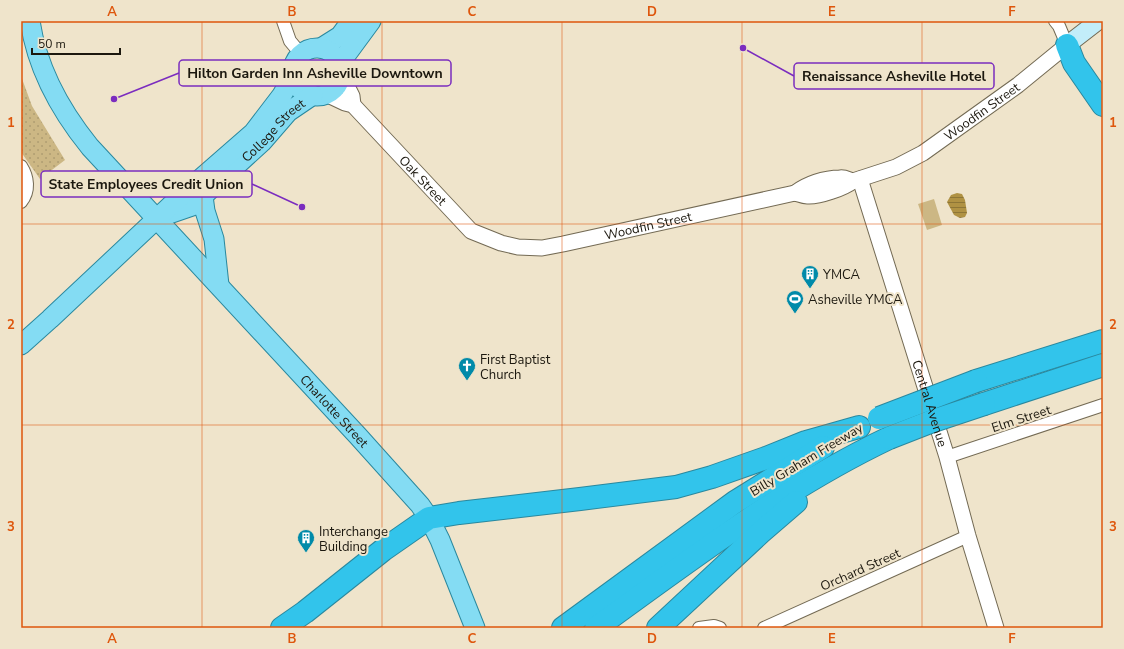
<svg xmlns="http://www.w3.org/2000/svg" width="1124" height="649" viewBox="0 0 1124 649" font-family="'Nunito Sans',sans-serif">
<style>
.park{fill:url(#park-dots)}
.pitch{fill:#ccb784}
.water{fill:url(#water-rules)}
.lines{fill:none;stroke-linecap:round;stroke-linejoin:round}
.minor-casing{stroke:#736a54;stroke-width:14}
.tertiary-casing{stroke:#736a54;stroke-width:17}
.secondary-casing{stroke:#736a54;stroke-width:19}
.primary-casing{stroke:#2a889e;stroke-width:21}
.motorway-casing{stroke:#2a889e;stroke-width:24}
.minor{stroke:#fff;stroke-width:12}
.tertiary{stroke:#fff;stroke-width:15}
.secondary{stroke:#c2edf9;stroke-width:17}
.primary{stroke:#84dcf3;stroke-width:19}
.motorway{stroke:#32c4eb;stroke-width:22}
.motorway-bridge-casing{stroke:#2a889e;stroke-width:24;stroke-linecap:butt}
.motorway-bridge{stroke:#32c4eb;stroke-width:22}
.grid{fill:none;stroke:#de560c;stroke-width:1;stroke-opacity:0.55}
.labels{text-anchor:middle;stroke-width:4;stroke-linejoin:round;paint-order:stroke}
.street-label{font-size:13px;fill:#1c180f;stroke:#efe4cb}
.poi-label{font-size:13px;fill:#1c180f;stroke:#efe4cb;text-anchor:start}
.leader{fill:none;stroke:#7b2cbf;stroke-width:1.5}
.callout-dot{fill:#7b2cbf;stroke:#efe4cb;stroke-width:1.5}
.callout{fill:#efe4cb;stroke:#7b2cbf;stroke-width:1.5}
.callout-label{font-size:14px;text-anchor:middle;font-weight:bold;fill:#1c180f}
.neatline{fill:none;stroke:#de560c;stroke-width:1.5}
.grid-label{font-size:13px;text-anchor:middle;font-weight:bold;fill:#de560c}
</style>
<defs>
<pattern id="park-dots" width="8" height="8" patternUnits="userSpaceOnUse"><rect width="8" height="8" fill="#ccb784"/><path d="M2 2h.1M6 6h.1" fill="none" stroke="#af9d71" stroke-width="1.8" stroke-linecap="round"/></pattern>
<pattern id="water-rules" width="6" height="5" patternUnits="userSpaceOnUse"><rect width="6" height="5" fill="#b09243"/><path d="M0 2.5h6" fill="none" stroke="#8e7636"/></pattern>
</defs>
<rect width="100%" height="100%" fill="#efe4cb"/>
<polygon class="park" points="21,76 32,106 65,160 40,179 21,152"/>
<polygon class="pitch" points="934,199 942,225 927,230 918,204"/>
<polygon class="water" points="957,193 962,194 965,200 967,213 965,217 960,218 954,215 947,202 951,195"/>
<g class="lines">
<defs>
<g id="minor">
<polyline points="283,21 290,41 301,54"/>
<polyline points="1055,21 1059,26 1067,45"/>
<path d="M21 166C28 177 30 191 21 202"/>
<polyline points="947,457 1103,405"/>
<polyline points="699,628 714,626 720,628"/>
<polyline points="764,628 968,536"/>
</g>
<g id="tertiary">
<polyline points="341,74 352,96 353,105"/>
<path id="s1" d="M326 94 345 103 353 105 471 231 501 243 518 247 542 248 563 244 795 193C807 184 824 178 840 178 844 177 849 180 853 181"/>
<path id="s2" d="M860 179 947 457 968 536 996 628"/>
<path id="s3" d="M795 193C799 194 803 196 807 196 819 197 844 188 853 181L896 167 923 153 1018 85 1067 45"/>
</g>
<polyline id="secondary" points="1067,45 1098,21"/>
<g id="primary">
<path id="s4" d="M30 21C37 68 60 110 90 147L358 436 420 505 429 518 440 540 475 628"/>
<polyline points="321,48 340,36 351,21"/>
<circle cx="317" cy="72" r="24"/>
<polyline points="341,68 346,55 371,21"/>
<polyline points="203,196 205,211 214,239 219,285"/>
<path id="s5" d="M163 216 192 206 262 142 288 112 313 95"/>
<polyline points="21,345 50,319 182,195 253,133 282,95 293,76"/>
</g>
<g id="motorway">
<polyline points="1067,45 1074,63 1103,105"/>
<polyline points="976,381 1103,341"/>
<polyline points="984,404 1103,365"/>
<polyline points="282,628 305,612 383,550 429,518 459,513 580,499 676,487 712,477 766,458 806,442 859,427"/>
<polyline points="563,628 735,502 823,447"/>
<path d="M596 628C690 560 784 488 889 438"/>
<polyline points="658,628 760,533 796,502"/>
</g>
</defs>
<use href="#minor" class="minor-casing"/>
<use href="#tertiary" class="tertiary-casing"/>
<use href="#secondary" class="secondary-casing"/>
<use href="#primary" class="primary-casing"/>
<use href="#motorway" class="motorway-casing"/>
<use href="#minor" class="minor"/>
<use href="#tertiary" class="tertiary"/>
<use href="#secondary" class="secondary"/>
<use href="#primary" class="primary"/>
<use href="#motorway" class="motorway"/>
<defs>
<g id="motorway-bridge">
<polyline points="879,418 976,381"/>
<polyline points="889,438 930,422 984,404"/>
</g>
</defs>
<use href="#motorway-bridge" class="motorway-bridge-casing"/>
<use href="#motorway-bridge" class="motorway-bridge"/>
</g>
<path class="grid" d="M202 21V628M382 21V628M562 21V628M742 21V628M922 21V628M21 224H1103M21 425H1103"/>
<defs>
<symbol id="building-pin" viewBox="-11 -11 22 30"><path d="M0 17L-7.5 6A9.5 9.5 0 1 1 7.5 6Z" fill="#008aa9" stroke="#efe4cb"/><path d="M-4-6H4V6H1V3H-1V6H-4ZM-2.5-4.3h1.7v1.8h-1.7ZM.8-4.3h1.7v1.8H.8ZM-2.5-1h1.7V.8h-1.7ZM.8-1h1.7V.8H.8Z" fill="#fff"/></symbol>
<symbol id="stadium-pin" viewBox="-11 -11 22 30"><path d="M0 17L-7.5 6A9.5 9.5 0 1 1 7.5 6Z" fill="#008aa9" stroke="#efe4cb"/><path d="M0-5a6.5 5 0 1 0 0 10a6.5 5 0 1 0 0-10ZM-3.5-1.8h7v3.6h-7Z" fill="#fff"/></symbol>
<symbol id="church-pin" viewBox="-11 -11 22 30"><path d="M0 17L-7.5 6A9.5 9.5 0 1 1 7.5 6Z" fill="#008aa9" stroke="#efe4cb"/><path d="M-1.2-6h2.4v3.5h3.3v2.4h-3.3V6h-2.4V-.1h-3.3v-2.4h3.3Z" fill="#fff"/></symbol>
</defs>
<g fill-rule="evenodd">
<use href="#building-pin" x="800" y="264" width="20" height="27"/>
<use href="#stadium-pin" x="785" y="289" width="20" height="27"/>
<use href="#church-pin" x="457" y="356" width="20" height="27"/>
<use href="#building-pin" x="296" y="528" width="20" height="27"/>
</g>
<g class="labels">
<g class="street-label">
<text dy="5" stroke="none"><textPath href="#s3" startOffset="209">Woodfin Street</textPath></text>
<text dy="5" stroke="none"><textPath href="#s5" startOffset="142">College Street</textPath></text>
<text dy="5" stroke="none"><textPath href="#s1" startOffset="132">Oak Street</textPath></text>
<text dy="5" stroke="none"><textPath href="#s1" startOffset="384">Woodfin Street</textPath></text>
<text dy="5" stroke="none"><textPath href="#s2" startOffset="235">Central Avenue</textPath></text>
<text dy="5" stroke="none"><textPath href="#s4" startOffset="501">Charlotte Street</textPath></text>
<text transform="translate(1021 418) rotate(-18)" y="5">Elm Street</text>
<text transform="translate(806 459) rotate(-31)" y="5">Billy Graham Freeway</text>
<text transform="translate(860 569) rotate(-24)" y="5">Orchard Street</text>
</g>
<g class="poi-label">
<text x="823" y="279">YMCA</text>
<text x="808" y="304">Asheville YMCA</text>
<text x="480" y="364">First Baptist<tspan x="480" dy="15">Church</tspan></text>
<text x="319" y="536">Interchange<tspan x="319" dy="15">Building</tspan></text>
</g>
</g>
<path class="leader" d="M114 99L179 73M743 48L794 76M302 207L252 184"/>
<g class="callout-dot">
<circle cx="114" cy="99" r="4"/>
<circle cx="743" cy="48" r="4"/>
<circle cx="302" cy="207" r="4"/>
</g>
<g class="callout">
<rect x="179" y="60" width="272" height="26" rx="4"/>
<rect x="794" y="63" width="200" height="26" rx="4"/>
<rect x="41" y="171" width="211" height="26" rx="4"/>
</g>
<g class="callout-label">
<text x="315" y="78">Hilton Garden Inn Asheville Downtown</text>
<text x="894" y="81">Renaissance Asheville Hotel</text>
<text x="146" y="189">State Employees Credit Union</text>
</g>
<rect width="1124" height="649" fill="none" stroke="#efe4cb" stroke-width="44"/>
<path d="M32 48v6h88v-6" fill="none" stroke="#1c180f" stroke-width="2"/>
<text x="38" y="48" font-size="12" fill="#1c180f" stroke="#efe4cb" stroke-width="3" paint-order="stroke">50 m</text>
<rect x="22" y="22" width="1080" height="605" class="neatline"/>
<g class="grid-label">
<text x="112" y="16">A</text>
<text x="292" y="16">B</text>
<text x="472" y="16">C</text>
<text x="652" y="16">D</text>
<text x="832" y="16">E</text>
<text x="1012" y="16">F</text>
<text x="11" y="127">1</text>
<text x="1113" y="127">1</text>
<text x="11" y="329">2</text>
<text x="1113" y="329">2</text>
<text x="11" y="531">3</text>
<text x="1113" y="531">3</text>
<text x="112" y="643">A</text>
<text x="292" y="643">B</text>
<text x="472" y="643">C</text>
<text x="652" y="643">D</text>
<text x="832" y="643">E</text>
<text x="1012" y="643">F</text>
</g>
</svg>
